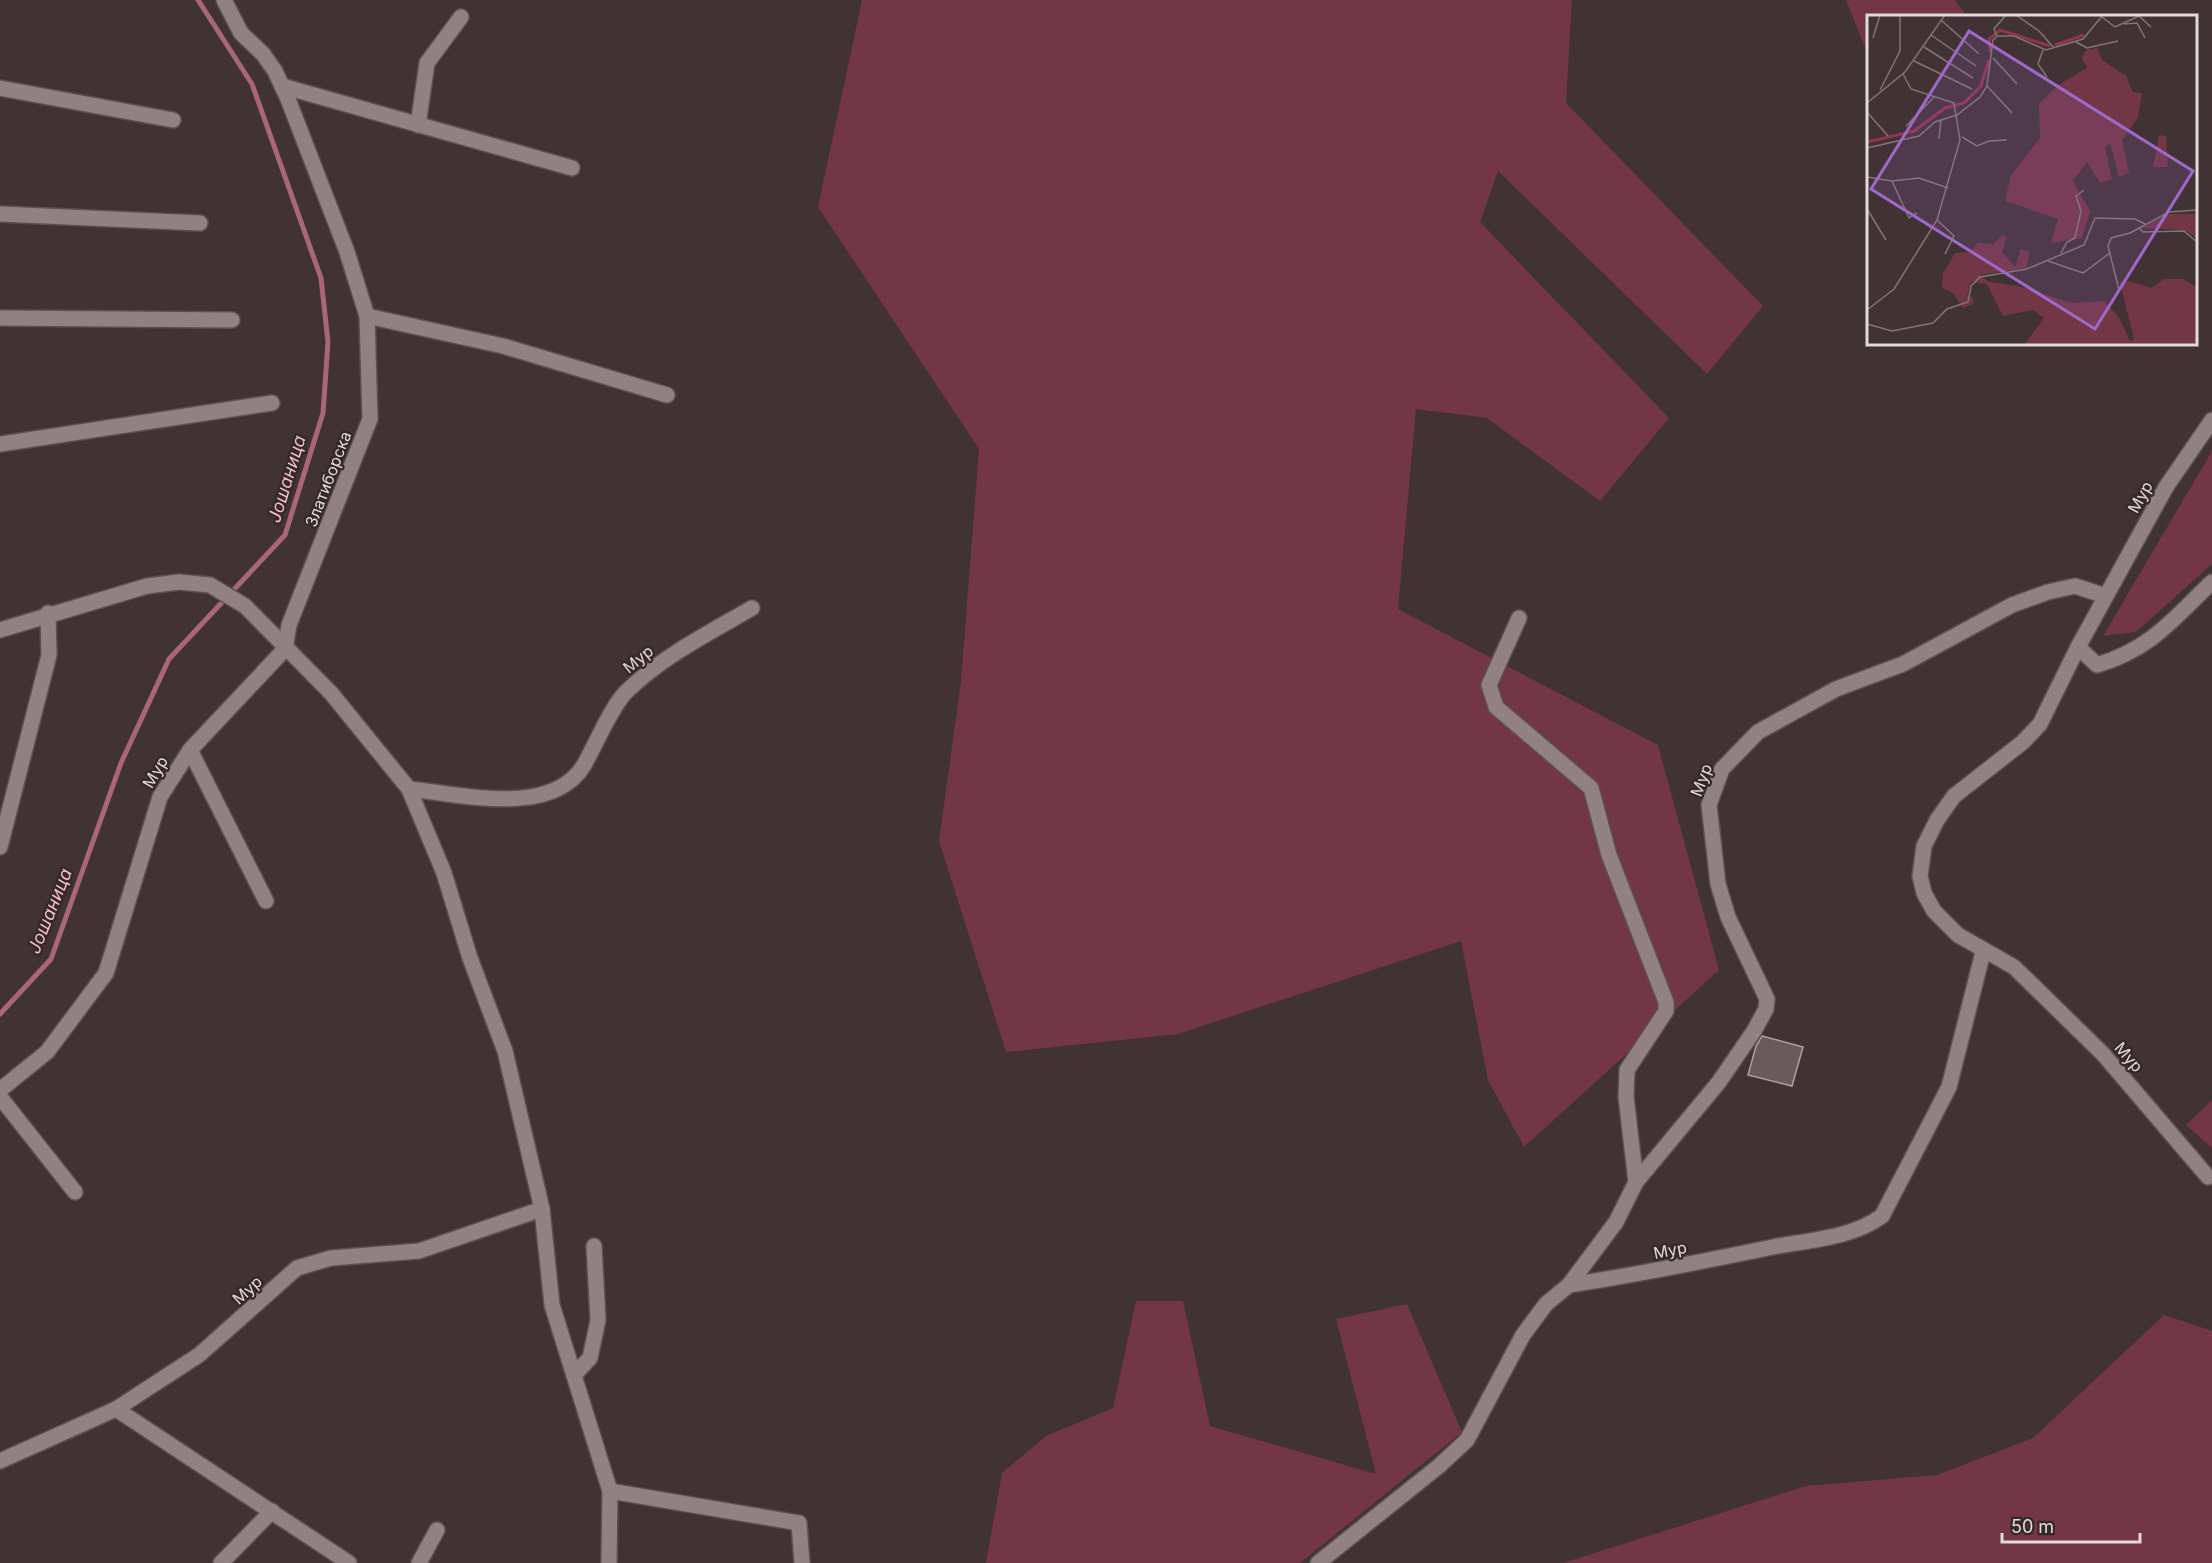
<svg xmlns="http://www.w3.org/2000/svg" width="2212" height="1563" viewBox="0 0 2212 1563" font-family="Inter,sans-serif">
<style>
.green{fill:#723646}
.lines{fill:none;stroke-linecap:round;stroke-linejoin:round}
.stream{stroke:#a9667a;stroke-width:5}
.building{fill:#6a5a5d;stroke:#b19fa3;stroke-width:1.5}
.minor-casing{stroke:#5b5051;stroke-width:18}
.minor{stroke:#918184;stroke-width:15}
.labels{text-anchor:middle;stroke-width:4.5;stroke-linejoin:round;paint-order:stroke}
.street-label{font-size:16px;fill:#e3dadb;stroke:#35282b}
.water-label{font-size:18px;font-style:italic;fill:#f4bec9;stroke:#35282b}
.inset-river{fill:none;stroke:#903450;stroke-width:3}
.inset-road{fill:none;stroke:#817577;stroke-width:1.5}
.view{fill:#9f69c9;fill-opacity:0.15;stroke:#9f69c9;stroke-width:3}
.inset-edge{fill:none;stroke:#e3dadb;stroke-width:3}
</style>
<rect width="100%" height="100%" fill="#403235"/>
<g class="green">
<polygon points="862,0 1572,0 1566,103 1763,306 1707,374 1498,171 1480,222 1669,418 1600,501 1487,418 1416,409 1398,609 1658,745 1719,970 1524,1147 1488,1080 1461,941 1178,1034 1006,1052 939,841 961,681 979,449 818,207"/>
<polygon points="1846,0 1955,0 1967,16 1868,16 1868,55"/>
<polygon points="2212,451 2212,564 2136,632 2103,636"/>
<polygon points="2212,1100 2212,1148 2186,1125"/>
<polygon points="1136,1301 1183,1301 1210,1426 1376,1474 1336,1319 1407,1304 1462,1432 1300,1563 986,1563 1002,1473 1046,1436 1113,1408"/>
<polygon points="2164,1315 2212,1331 2212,1563 1563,1563 1806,1486 1937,1475 2033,1438"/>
</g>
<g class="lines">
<polyline class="stream" points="0,1014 51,959 121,763 169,659 285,535 323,413 328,342 321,278 252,84 198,0"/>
</g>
<polygon class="building" points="1762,1036 1803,1047 1792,1086 1748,1075 1756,1046"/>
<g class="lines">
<defs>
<g id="minor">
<polyline points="224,0 241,33 263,54 275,71 288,99 347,252 367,316 370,419 289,625 285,649"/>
<polyline points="282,86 572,168"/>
<polyline points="0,88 173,120"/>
<polyline points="418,125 427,63 461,17"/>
<polyline points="0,214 200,223"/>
<polyline points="367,316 503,346 667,395"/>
<polyline points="0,318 232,320"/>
<polyline points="0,444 272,403"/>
<polyline points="1519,618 1489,685 1496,707 1591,788 1609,855 1666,1002 1666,1011 1627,1070 1626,1097 1636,1182"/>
<polyline points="0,630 147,586 179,582 210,585 245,606 331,693 409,789 444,873 470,958 505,1051 542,1209 552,1305 610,1491 609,1563"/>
<path d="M2078 647 2097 665C2151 649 2173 619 2212 582"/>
<polyline points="190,750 266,901"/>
<path d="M409 789C460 794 552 818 584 765 595 746 612 705 627 691 663 656 709 633 752 608"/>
<polyline points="0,847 49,655 48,613"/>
<polyline points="0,1090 47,1052 106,973 160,797 190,750 285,649"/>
<polyline points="0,1097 75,1192"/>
<polyline points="2208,1177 2103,1054 2014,967 1958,935 1934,911 1924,893 1920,876 1924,846 1937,820 1954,796 2023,742 2040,724 2078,647 2166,487 2212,420"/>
<path d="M1569 1285C1637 1275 1705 1261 1773 1247 1809 1240 1852 1238 1882 1216L1949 1087 1983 952"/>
<polyline points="574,1375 590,1358 598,1320 594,1246"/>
<polyline points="116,1409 349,1563"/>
<polyline points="0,1461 116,1409 199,1355 297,1268 331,1258 419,1251 542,1209"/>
<polyline points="610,1491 799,1523 802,1563"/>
<polyline points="221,1563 272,1511"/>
<polyline points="419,1563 437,1530"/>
<polyline points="1318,1563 1439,1466 1467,1440 1523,1335 1546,1304 1569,1285 1616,1222 1636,1182 1719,1082 1754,1031 1766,1009 1767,999 1728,917 1718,884 1709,805 1722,769 1758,732 1836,689 1903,664 2012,605 2048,592 2075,586 2106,596"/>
</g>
</defs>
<use href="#minor" class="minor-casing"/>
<use href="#minor" class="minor"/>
</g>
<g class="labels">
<g class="street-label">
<text transform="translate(328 479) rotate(-69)" y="6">Златиборска</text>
<text transform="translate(2140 497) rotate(-61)" y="6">Мур</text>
<text transform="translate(638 659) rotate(-39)" y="6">Мур</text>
<text transform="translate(155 772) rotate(-60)" y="6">Мур</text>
<text transform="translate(1701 780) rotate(-69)" y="6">Мур</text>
<text transform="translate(2129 1057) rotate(49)" y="6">Мур</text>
<text transform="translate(1670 1250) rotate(-11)" y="6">Мур</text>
<text transform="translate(247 1290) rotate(-42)" y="6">Мур</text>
</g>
<g class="water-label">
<text transform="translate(287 479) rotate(-73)" y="6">Јошаница</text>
<text transform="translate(50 911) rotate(-68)" y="6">Јошаница</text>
</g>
</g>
<g transform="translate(1867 15)">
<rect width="330" height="330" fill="#403235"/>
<path d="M230 33 235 45 259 61 266 77 275 78 271 102 255 125 262 158 252 162 243 128 238 132 245 164 233 168 220 147 206 166 223 196 215 223 184 228 191 204 138 186 144 160 173 123 172 89 191 70 220 53 215 43 219 35ZM292 120 299 121 301 152H286ZM302 199H330V223L317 215 275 213ZM135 220 140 222 135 237 148 252 154 234 162 237 160 253 113 260 122 267 152 271 205 288 238 286 253 304 263 326 267 324 253 268 262 266 284 273 297 264H316L330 272V330H157L177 303 166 295 136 301 120 269 104 267 100 281 105 282 107 289 96 293 86 278 75 273 76 258 88 238 103 237 111 228 126 229Z" fill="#723646"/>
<path class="inset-river" d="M188 30 217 20M123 37 122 24 133 15 183 31M0 127 47 116 78 93 97 88 114 71 122 45"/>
<path class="inset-road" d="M149 0 172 16 187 33M235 2 248 12 272 1 284 12M74 5 112 39M257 9 270 8 278 23M64 20 109 51M130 21 127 14 139 0M6 23 13 0M209 27 220 33 251 26M57 32 106 63M176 35 171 49 180 62M126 43 150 69M47 46 105 74M120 71 145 98M13 75 33 36V0M0 88 38 57 78 0M0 97 21 121M39 111 68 81M95 122 110 131 122 126 140 125M72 124 74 104M0 133 52 121 68 107 90 100 113 82 120 71 126 25 130 21H147L179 35 216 24 236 0M0 162 25 166 52 163 81 173M25 166 42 203 50 198M0 194 19 225M70 205 87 221 78 239M272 213 276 217 317 216 330 227M194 238 200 227 208 223 214 196 209 181 217 175M181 246 216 258 243 238M252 275 241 231 244 223 263 218 302 197 330 195M0 295 27 274 70 205 93 125 87 88 44 74 36 59M0 309 25 316 66 308 80 294 101 287 104 271 113 262 160 254 217 230 228 203 268 204 278 209"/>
<path class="view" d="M102 16 326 156 228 314 4 174Z"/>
<rect width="330" height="330" class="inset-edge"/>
</g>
<path d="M2002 1533v9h138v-9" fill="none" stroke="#e3dadb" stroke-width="3"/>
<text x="2011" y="1533" font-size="18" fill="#e3dadb" stroke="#35282b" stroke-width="4.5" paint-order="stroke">50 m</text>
</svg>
